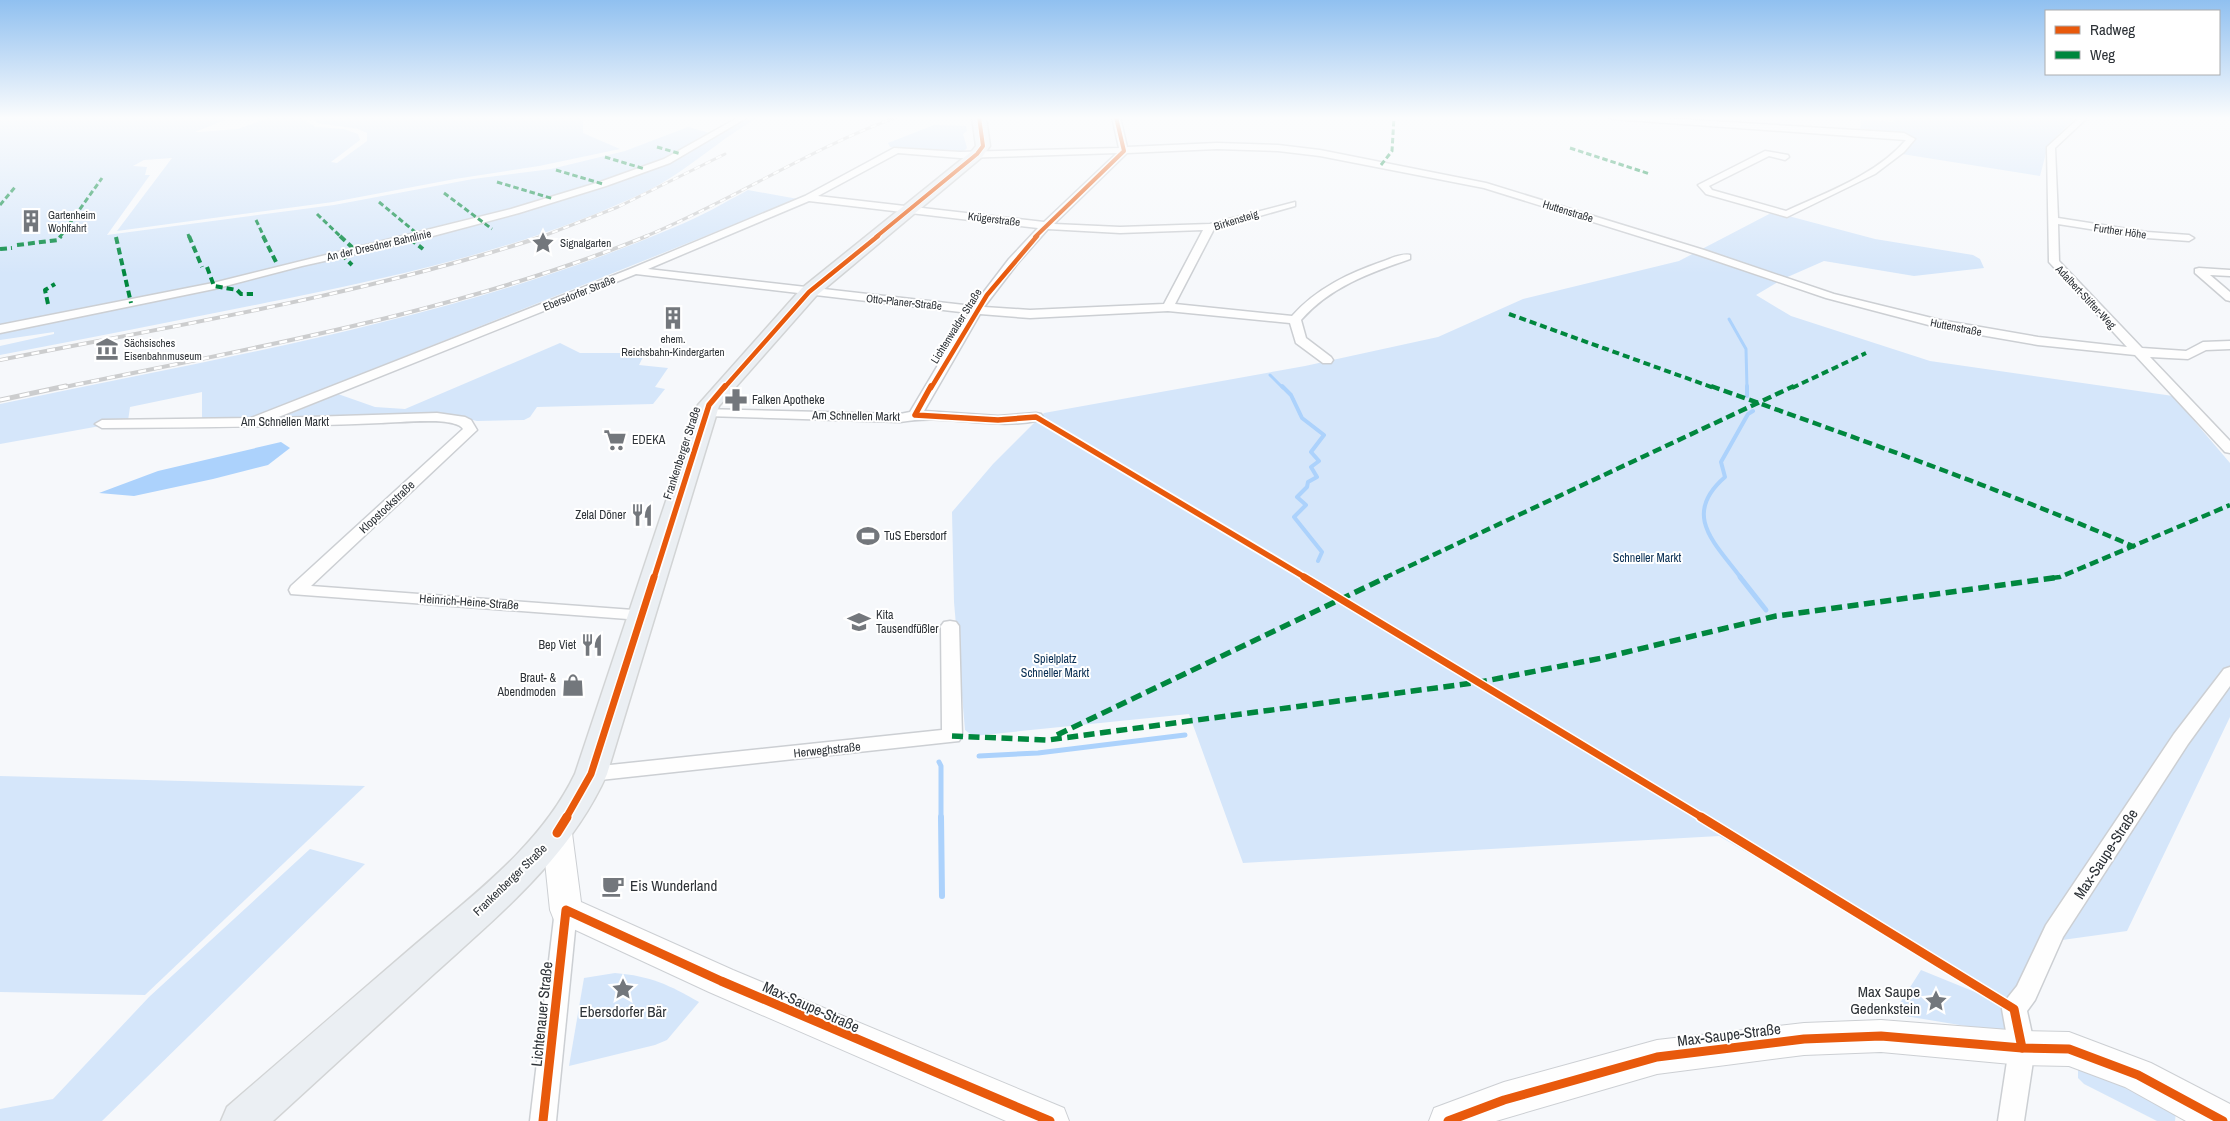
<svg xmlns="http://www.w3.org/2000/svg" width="2230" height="1121" viewBox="0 0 2230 1121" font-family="'Archivo Narrow',sans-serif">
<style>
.green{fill:#d5e6fa}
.water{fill:#acd2fc}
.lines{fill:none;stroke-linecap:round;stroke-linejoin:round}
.stream-far3{stroke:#acd2fc;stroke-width:3}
.stream-far2{stroke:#acd2fc;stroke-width:4}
.stream-far1{stroke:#acd2fc;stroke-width:5}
.stream{stroke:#acd2fc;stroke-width:6}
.street-casing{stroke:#cccfd3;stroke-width:3}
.secondary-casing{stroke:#cccfd3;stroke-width:2}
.primary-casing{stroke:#d2d4d5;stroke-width:3}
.street{fill:#fefefe;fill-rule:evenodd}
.secondary{fill:#fefefe;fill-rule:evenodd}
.primary{fill:#ebeff3;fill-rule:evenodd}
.rail-far2-casing{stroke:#cccdce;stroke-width:3}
.rail-far1-casing{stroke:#cccdce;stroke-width:4}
.rail-casing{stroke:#cccdce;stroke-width:5}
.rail-far2{stroke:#fff;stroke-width:2;stroke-dasharray:6;stroke-linecap:butt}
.rail-far1{stroke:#fff;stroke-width:2.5;stroke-dasharray:8;stroke-linecap:butt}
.rail{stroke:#fff;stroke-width:3;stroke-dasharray:10;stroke-linecap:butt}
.quiet-far3{stroke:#00873e;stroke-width:3;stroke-dasharray:5.5 3;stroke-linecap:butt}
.quiet-far2{stroke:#00873e;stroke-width:4;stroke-dasharray:7 4;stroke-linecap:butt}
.quiet-far1{stroke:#00873e;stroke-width:4.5;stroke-dasharray:9 4.5;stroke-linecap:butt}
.quiet{stroke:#00873e;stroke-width:5.5;stroke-dasharray:11 5.5;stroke-linecap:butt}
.cycleway-far4-casing{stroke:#fff;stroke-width:5.5}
.cycleway-far3-casing{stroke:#fff;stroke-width:7}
.cycleway-far2-casing{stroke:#fff;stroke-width:9}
.cycleway-far1-casing{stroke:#fff;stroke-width:10}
.cycleway-casing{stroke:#fff;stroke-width:12}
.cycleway-far4{stroke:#e8590c;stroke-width:4}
.cycleway-far3{stroke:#e8590c;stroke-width:4.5}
.cycleway-far2{stroke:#e8590c;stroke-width:5.5}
.cycleway-far1{stroke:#e8590c;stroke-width:7}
.cycleway{stroke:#e8590c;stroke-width:9}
.labels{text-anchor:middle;stroke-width:4;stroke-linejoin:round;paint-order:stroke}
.far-street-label{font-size:11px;fill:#2d3237;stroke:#fff}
.far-poi-label{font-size:11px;fill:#2d3237;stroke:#fff;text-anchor:start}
.poi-label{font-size:12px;fill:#2d3237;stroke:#fff;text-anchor:start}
.street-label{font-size:12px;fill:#2d3237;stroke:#fff}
.park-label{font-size:12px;fill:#082e53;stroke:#fff}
.near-street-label{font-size:15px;fill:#2d3237;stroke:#fff}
.near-poi-label{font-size:15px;fill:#2d3237;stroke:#fff;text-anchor:start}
</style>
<rect width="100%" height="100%" fill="#f6f8fb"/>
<g class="green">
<path d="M0 117H232L195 132H199L238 129 270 117H299L316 127 344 129 358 134 360 140 331 162 337 163 367 141V133L358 129 317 123 314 119 321 117H583V133L620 149 539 166 455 179 333 202 117 231 172 158 144 160 133 166 147 167 145 175H150L107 235 334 205 473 179 551 169 625 151 688 127 710 133 681 152 624 175 631 177 683 155 743 119 759 117C719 139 687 172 645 192 532 246 407 274 285 299 190 318 95 337 0 355V346L54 334V332L0 340V330L78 314 77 311 0 327Z"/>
<polygon points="1895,117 2076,117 2048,145 2040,176 1902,154 1905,139 1860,133 1861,119 1893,122"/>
<polygon points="934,125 966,126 967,131 963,134 967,148 962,153 890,147 888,143"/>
<path d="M748 190 798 199 248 419H202V392L130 407 128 421 0 444V404C226 356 461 319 675 227 700 217 724 203 748 190Z"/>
<polygon points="1773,212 1875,239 1973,255 1980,259 1984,268 1914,276 1824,261 1783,279 1756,295 1791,316 1930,361 2173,396 2230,463 2230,717 2127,931 2055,941 2021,1012 2020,1035 1893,1014 1921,970 2007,1005 1719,836 1243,863 1189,714 973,736 965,730 954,602 952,512 993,464 1044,413 1305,366 1438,337 1523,299 1679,261"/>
<polygon points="560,343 580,353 645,353 639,365 668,368 655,387 665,389 653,404 537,407 530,417 524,420 477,421 441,413 359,418 287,419 285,416 338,394 375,407 405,409"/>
<polygon points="0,776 365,786 145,995 0,992"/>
<polygon points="310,849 365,864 102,1121 0,1121 0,1109 53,1099 149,997"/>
<path d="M615 973C651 976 669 985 699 1002L667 1040 655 1045 569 1066 584 978Z"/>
<polygon points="2078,1069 2091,1069 2176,1112 2175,1121 2157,1121 2084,1084 2078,1078"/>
</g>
<polygon class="water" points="281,442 290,448 268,465 213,479 134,496 99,493 158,471"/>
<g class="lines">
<g class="stream-far3">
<polyline points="1729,319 1746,349 1747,388"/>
<polyline points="1270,375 1283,388"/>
</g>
<g class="stream-far2">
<polyline points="1282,386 1291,395 1302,418 1324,435 1311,452 1319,461 1311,467 1317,477 1308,482 1307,487 1297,497 1306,505 1294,517 1322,552 1318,561"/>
<polyline points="1747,386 1747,396"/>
<path d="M1741 578C1715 543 1681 515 1725 477L1721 462 1748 414 1753 411"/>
</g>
<g class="stream-far1">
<polyline points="1740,577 1766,610"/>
<polyline points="979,756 1038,753 1185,735"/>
<polyline points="939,762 941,766 941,818"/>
</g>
<polyline class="stream" points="941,817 942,896"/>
<defs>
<g id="street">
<polygon points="739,117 748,117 670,163 606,186 519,213 414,241 302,266 214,289 0,333 0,325 213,283 511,209 600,182 664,159"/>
<path d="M1112 117H1120L1127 147 1217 143 1278 145 1320 150 1486 183 1704 250 1834 294 1940 320 2038 337 2127 347 2049 262 2047 147 2080 117H2088L2055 148 2058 218 2147 232 2189 235 2194 238 2189 241 2147 238 2058 224 2059 261 2142 348 2186 351 2203 342 2230 341V349L2206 350 2188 359 2150 357 2230 441V453L2225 452 2135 355 2038 345 1940 328 1826 298 1696 254 1484 188 1320 156 1278 151 1217 149 1127 153 1054 224 1120 227 1210 224 1295 202V206L1214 229 1175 304 1292 316C1317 288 1349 273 1384 261 1392 258 1402 253 1410 255V259C1369 273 1330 287 1301 320L1306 338 1331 357 1333 360 1331 363H1323L1296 343 1290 323 1168 311 1030 318 980 314 924 411 998 416 1036 413 1041 414 1043 417 1041 420C994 431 946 413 900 422L706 416 699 412 701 409 900 414 910 412 969 313 636 274 276 418 437 413 465 417 471 420 477 430 311 586 647 611 650 615 647 619 641 620 291 594 289 590 291 586 463 429C455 416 397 423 381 423 288 427 195 427 102 428L95 424 102 420 251 418 630 269 805 196 894 148 960 152 1119 148ZM898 153 960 158 1117 153 1044 222 818 196ZM809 201 1038 228 1009 259 973 306 648 269ZM1048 229 1120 233 1203 230 1164 304 1030 310 984 307 1017 264Z"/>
<path d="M1608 117H1644L1904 133 1915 139 1904 152 1875 174 1787 217 1706 194 1698 185 1765 151 1788 155 1789 157 1785 160 1769 156 1709 186 1712 190 1786 211C1827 192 1876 175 1906 140L1612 119Z"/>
<polygon points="2199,268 2230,270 2230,276 2210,275 2230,292 2230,301 2226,300 2195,273 2195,269"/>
<polygon points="950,621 956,622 959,626 962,736 959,741 591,781 584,779 581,774 584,769 591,767 942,730 941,626 944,622"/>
<polygon points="2230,667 2230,686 2188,744 2063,937 2035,1000 2027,1011 2035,1048 2024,1121 1998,1121 2009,1048 2002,1009 2005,1001 2017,986 2046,925 2174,734 2224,669"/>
<polygon points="566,901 574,903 577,910 556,1121 530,1121 555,910 558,903"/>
</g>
<g id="secondary">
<polygon points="557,821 568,825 572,833 581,902 733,970 1064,1108 1069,1121 1006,1121 709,992 554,920 550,910 542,833 546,825"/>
<polygon points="1881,1020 2022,1031 2069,1032 2151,1063 2230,1104 2230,1121 2186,1121 2125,1087 2069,1066 2022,1065 1881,1052 1804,1055 1657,1074 1496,1121 1429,1121 1434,1108 1504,1082 1657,1040 1804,1023"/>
</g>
<path id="primary" d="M972 117H986L990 146 982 157 816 296 719 406 607 774C570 857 501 913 435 973 381 1022 327 1072 273 1121H221L227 1107C288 1054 349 1001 410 949 470 897 540 847 575 774L698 405 802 288 972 151 976 146Z"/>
</defs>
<use href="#street" class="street-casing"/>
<use href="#secondary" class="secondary-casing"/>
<use href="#primary" class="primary-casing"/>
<use href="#street" class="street"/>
<use href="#secondary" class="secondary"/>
<use href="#primary" class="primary"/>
<defs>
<g id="rail-far2">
<polyline points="541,237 618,207 725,154"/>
<path d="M644 237C730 202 809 149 897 117"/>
</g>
<g id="rail-far1">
<path d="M0 360C183 324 367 294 544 236"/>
<path d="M60 388C257 347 459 312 647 236"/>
</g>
<polyline id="rail" points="0,400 66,386"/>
</defs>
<use href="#rail-far2" class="rail-far2-casing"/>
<use href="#rail-far1" class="rail-far1-casing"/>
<use href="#rail" class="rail-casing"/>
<use href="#rail-far2" class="rail-far2"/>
<use href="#rail-far1" class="rail-far1"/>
<use href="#rail" class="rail"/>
<g class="quiet-far3">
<polyline points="657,147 681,154"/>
<polyline points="1570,148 1650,174"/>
<polyline points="605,157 645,169"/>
<polyline points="1381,165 1392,151 1394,117"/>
<polyline points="556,170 603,184"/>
<polyline points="497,182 554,199"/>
<polyline points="444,193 492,229"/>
<polyline points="379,202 420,236"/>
<polyline points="0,205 16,186"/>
<polyline points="317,214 341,237"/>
<polyline points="256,220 264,237"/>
<polyline points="188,234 189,237"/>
<polyline points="60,237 102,178"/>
</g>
<g class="quiet-far2">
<polyline points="189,236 202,267"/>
<polyline points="263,236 277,264"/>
<polyline points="340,236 356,251"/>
<polyline points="116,237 131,303"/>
<polyline points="410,239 423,249"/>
<polyline points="17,245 58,240 61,236"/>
<polyline points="0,249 12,248"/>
<polyline points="341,254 352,265"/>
<polyline points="207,267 214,286 237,290 241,294 253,294"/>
<polyline points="48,304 45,290 55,284"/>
<polyline points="1509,314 1714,388"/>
<polyline points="1792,388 1866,353"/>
</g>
<g class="quiet-far1">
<path d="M1711 386C1853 437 1996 487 2135 547"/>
<polyline points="1384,578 1794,386"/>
<polyline points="2052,578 2060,577 2230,505"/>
</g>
<g class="quiet">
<polyline points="1057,735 1387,577"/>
<polyline points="952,736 1048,740 1480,682 1602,658 1776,616 2060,577"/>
</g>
<defs>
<g id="cycleway-far4">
<polyline points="876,237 977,154 983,146 979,117"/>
<polyline points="1035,237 1124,151 1116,117"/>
</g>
<g id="cycleway-far3">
<polyline points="724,388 809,292 878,236"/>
<polyline points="931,388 987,295 1037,236"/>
</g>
<g id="cycleway-far2">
<polyline points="931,386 915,415 998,420 1036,417 1306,578"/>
<polyline points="654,578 709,405 725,386"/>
</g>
<g id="cycleway-far1">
<polyline points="1304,577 1703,818"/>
<polyline points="566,818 591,774 654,577"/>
</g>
<g id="cycleway">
<polyline points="1701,817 2014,1009 2022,1048"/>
<polyline points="557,833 567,817"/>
<polyline points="543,1121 566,910 721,981 1050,1121"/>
<polyline points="1448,1121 1504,1100 1657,1057 1804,1039 1881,1036 2022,1048 2069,1049 2138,1075 2223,1121"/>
</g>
</defs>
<use href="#cycleway-far4" class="cycleway-far4-casing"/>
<use href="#cycleway-far3" class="cycleway-far3-casing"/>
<use href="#cycleway-far2" class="cycleway-far2-casing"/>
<use href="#cycleway-far1" class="cycleway-far1-casing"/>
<use href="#cycleway" class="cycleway-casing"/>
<use href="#cycleway-far4" class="cycleway-far4"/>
<use href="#cycleway-far3" class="cycleway-far3"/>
<use href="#cycleway-far2" class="cycleway-far2"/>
<use href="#cycleway-far1" class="cycleway-far1"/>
<use href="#cycleway" class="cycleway"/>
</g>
<linearGradient id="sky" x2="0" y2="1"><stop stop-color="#90c0f0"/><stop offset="0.43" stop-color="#fbfcfd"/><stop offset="1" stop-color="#fbfcfd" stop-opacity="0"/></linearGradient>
<rect width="2230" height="274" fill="url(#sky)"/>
<defs>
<symbol id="building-bare" viewBox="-9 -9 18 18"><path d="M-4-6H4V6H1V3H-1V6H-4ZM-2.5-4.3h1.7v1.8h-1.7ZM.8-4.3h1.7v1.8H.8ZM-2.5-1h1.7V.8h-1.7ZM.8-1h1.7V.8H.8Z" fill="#73777c" stroke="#fff" stroke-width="2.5" paint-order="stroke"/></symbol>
<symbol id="sight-bare" viewBox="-9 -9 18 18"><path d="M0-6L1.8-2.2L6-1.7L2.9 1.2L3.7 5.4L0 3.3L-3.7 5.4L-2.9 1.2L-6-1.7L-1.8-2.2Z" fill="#73777c" stroke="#fff" stroke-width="2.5" paint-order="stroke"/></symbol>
<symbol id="museum-bare" viewBox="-9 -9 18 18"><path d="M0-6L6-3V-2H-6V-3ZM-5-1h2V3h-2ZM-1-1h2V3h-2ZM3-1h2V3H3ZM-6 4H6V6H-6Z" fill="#73777c" stroke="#fff" stroke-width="2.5" paint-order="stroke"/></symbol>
<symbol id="pharmacy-bare" viewBox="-9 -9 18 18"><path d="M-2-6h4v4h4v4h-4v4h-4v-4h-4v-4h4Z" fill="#73777c" stroke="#fff" stroke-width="2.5" paint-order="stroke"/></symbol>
<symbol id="supermarket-bare" viewBox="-9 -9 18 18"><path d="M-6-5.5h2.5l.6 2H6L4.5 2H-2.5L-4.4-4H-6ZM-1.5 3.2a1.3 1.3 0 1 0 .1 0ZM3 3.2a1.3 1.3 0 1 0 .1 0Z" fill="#73777c" stroke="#fff" stroke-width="2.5" paint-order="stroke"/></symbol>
<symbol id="restaurant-bare" viewBox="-9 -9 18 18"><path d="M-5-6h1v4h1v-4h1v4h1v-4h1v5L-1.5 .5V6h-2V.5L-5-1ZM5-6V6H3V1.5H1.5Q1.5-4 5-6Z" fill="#73777c" stroke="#fff" stroke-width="2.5" paint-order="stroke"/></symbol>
<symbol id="stadium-bare" viewBox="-9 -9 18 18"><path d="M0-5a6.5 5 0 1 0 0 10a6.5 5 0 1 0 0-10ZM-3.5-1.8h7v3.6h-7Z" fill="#73777c" stroke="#fff" stroke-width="2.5" paint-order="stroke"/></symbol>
<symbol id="school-bare" viewBox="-9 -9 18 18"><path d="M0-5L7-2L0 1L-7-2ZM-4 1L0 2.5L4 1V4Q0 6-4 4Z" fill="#73777c" stroke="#fff" stroke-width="2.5" paint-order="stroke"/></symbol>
<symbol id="shop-bare" viewBox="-9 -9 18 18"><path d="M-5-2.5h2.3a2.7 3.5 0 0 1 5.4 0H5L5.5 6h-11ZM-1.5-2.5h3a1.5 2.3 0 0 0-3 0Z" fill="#73777c" stroke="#fff" stroke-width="2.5" paint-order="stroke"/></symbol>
<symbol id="cafe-bare" viewBox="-9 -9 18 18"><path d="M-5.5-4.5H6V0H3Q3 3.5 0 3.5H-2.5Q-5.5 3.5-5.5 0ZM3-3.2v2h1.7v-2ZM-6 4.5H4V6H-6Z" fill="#73777c" stroke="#fff" stroke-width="2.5" paint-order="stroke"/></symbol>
</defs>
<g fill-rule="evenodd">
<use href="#building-bare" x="15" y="205" width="32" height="32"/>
<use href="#sight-bare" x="527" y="227" width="32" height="32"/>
<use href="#building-bare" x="657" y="302" width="32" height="32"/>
<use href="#museum-bare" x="91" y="333" width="32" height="32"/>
<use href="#pharmacy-bare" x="720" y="384" width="32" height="32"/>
<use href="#supermarket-bare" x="599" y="424" width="32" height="32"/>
<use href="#restaurant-bare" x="626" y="499" width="32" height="32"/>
<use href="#stadium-bare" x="852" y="520" width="32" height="32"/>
<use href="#school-bare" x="843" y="606" width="32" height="32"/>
<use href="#restaurant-bare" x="576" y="629" width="32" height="32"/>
<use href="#shop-bare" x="557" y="669" width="32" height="32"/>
<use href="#cafe-bare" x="597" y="870" width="32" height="32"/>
<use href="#sight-bare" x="607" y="973" width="32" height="32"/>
<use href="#sight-bare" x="1920" y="985" width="32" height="32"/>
</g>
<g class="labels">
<g class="far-street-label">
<text transform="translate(1568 211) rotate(17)" y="4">Huttenstraße</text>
<text transform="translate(994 219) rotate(7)" y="4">Krügerstraße</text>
<text transform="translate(1236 220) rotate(-17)" y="4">Birkensteig</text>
<text transform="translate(2120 231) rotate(8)" y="4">Further Höhe</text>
<text transform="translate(379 245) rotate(-13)" y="4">An der Dresdner Bahnlinie</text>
<text transform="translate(579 293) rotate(-22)" y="4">Ebersdorfer Straße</text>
<text transform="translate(2086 297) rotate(47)" y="4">Adalbert-Stifter-Weg</text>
<text transform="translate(904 302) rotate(6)" y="4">Otto-Planer-Straße</text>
<text transform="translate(956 326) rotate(-58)" y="4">Lichtenwalder Straße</text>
<text transform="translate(1956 327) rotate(11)" y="4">Huttenstraße</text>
</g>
<g class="far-poi-label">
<text x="48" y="219">Gartenheim<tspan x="48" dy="13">Wohlfahrt</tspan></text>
<text x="560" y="247">Signalgarten</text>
<text x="673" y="343" text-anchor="middle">ehem.<tspan x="673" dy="13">Reichsbahn-Kindergarten</tspan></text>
<text x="124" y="347">Sächsisches<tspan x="124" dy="13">Eisenbahnmuseum</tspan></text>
</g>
<g class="poi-label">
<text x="752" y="404">Falken Apotheke</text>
<text x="632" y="444">EDEKA</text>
<text x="626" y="519" text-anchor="end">Zelal Döner</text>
<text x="884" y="540">TuS Ebersdorf</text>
<text x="876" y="619">Kita<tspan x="876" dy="14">Tausendfüßler</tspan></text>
<text x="576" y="649" text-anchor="end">Bep Viet</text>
<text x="556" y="682" text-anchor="end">Braut- &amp;<tspan x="556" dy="14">Abendmoden</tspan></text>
</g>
<g class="street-label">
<text transform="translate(856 416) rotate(1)" y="4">Am Schnellen Markt</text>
<text x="285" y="426">Am Schnellen Markt</text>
<text transform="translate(682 453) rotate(-72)" y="4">Frankenberger Straße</text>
<text transform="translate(387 507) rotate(-43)" y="4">Klopstockstraße</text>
<text transform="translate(469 602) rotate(4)" y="4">Heinrich-Heine-Straße</text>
<text transform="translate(827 750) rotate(-6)" y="4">Herweghstraße</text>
<text transform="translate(510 880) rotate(-44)" y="4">Frankenberger Straße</text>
</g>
<g class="park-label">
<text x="1647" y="562">Schneller Markt</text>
<text x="1055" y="663">Spielplatz<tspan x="1055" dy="14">Schneller Markt</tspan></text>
</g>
<g class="near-street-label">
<text transform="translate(2106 854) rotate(-57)" y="5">Max-Saupe-Straße</text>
<text transform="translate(811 1007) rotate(24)" y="5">Max-Saupe-Straße</text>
<text transform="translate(542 1014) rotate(-84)" y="5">Lichtenauer Straße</text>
<text transform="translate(1729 1035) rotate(-7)" y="5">Max-Saupe-Straße</text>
</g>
<g class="near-poi-label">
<text x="630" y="891">Eis Wunderland</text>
<text x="1920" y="997" text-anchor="end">Max Saupe<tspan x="1920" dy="17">Gedenkstein</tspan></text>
<text x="623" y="1017" text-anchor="middle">Ebersdorfer Bär</text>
</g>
</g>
<rect x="2045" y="10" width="175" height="65" fill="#ffffff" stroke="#abadaf"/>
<rect x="2055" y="26" width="25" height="8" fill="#e8590c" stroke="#abadaf"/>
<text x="2090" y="35" font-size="15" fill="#2d3237">Radweg</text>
<rect x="2055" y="51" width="25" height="8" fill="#00873e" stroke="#abadaf"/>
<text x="2090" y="60" font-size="15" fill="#2d3237">Weg</text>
</svg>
